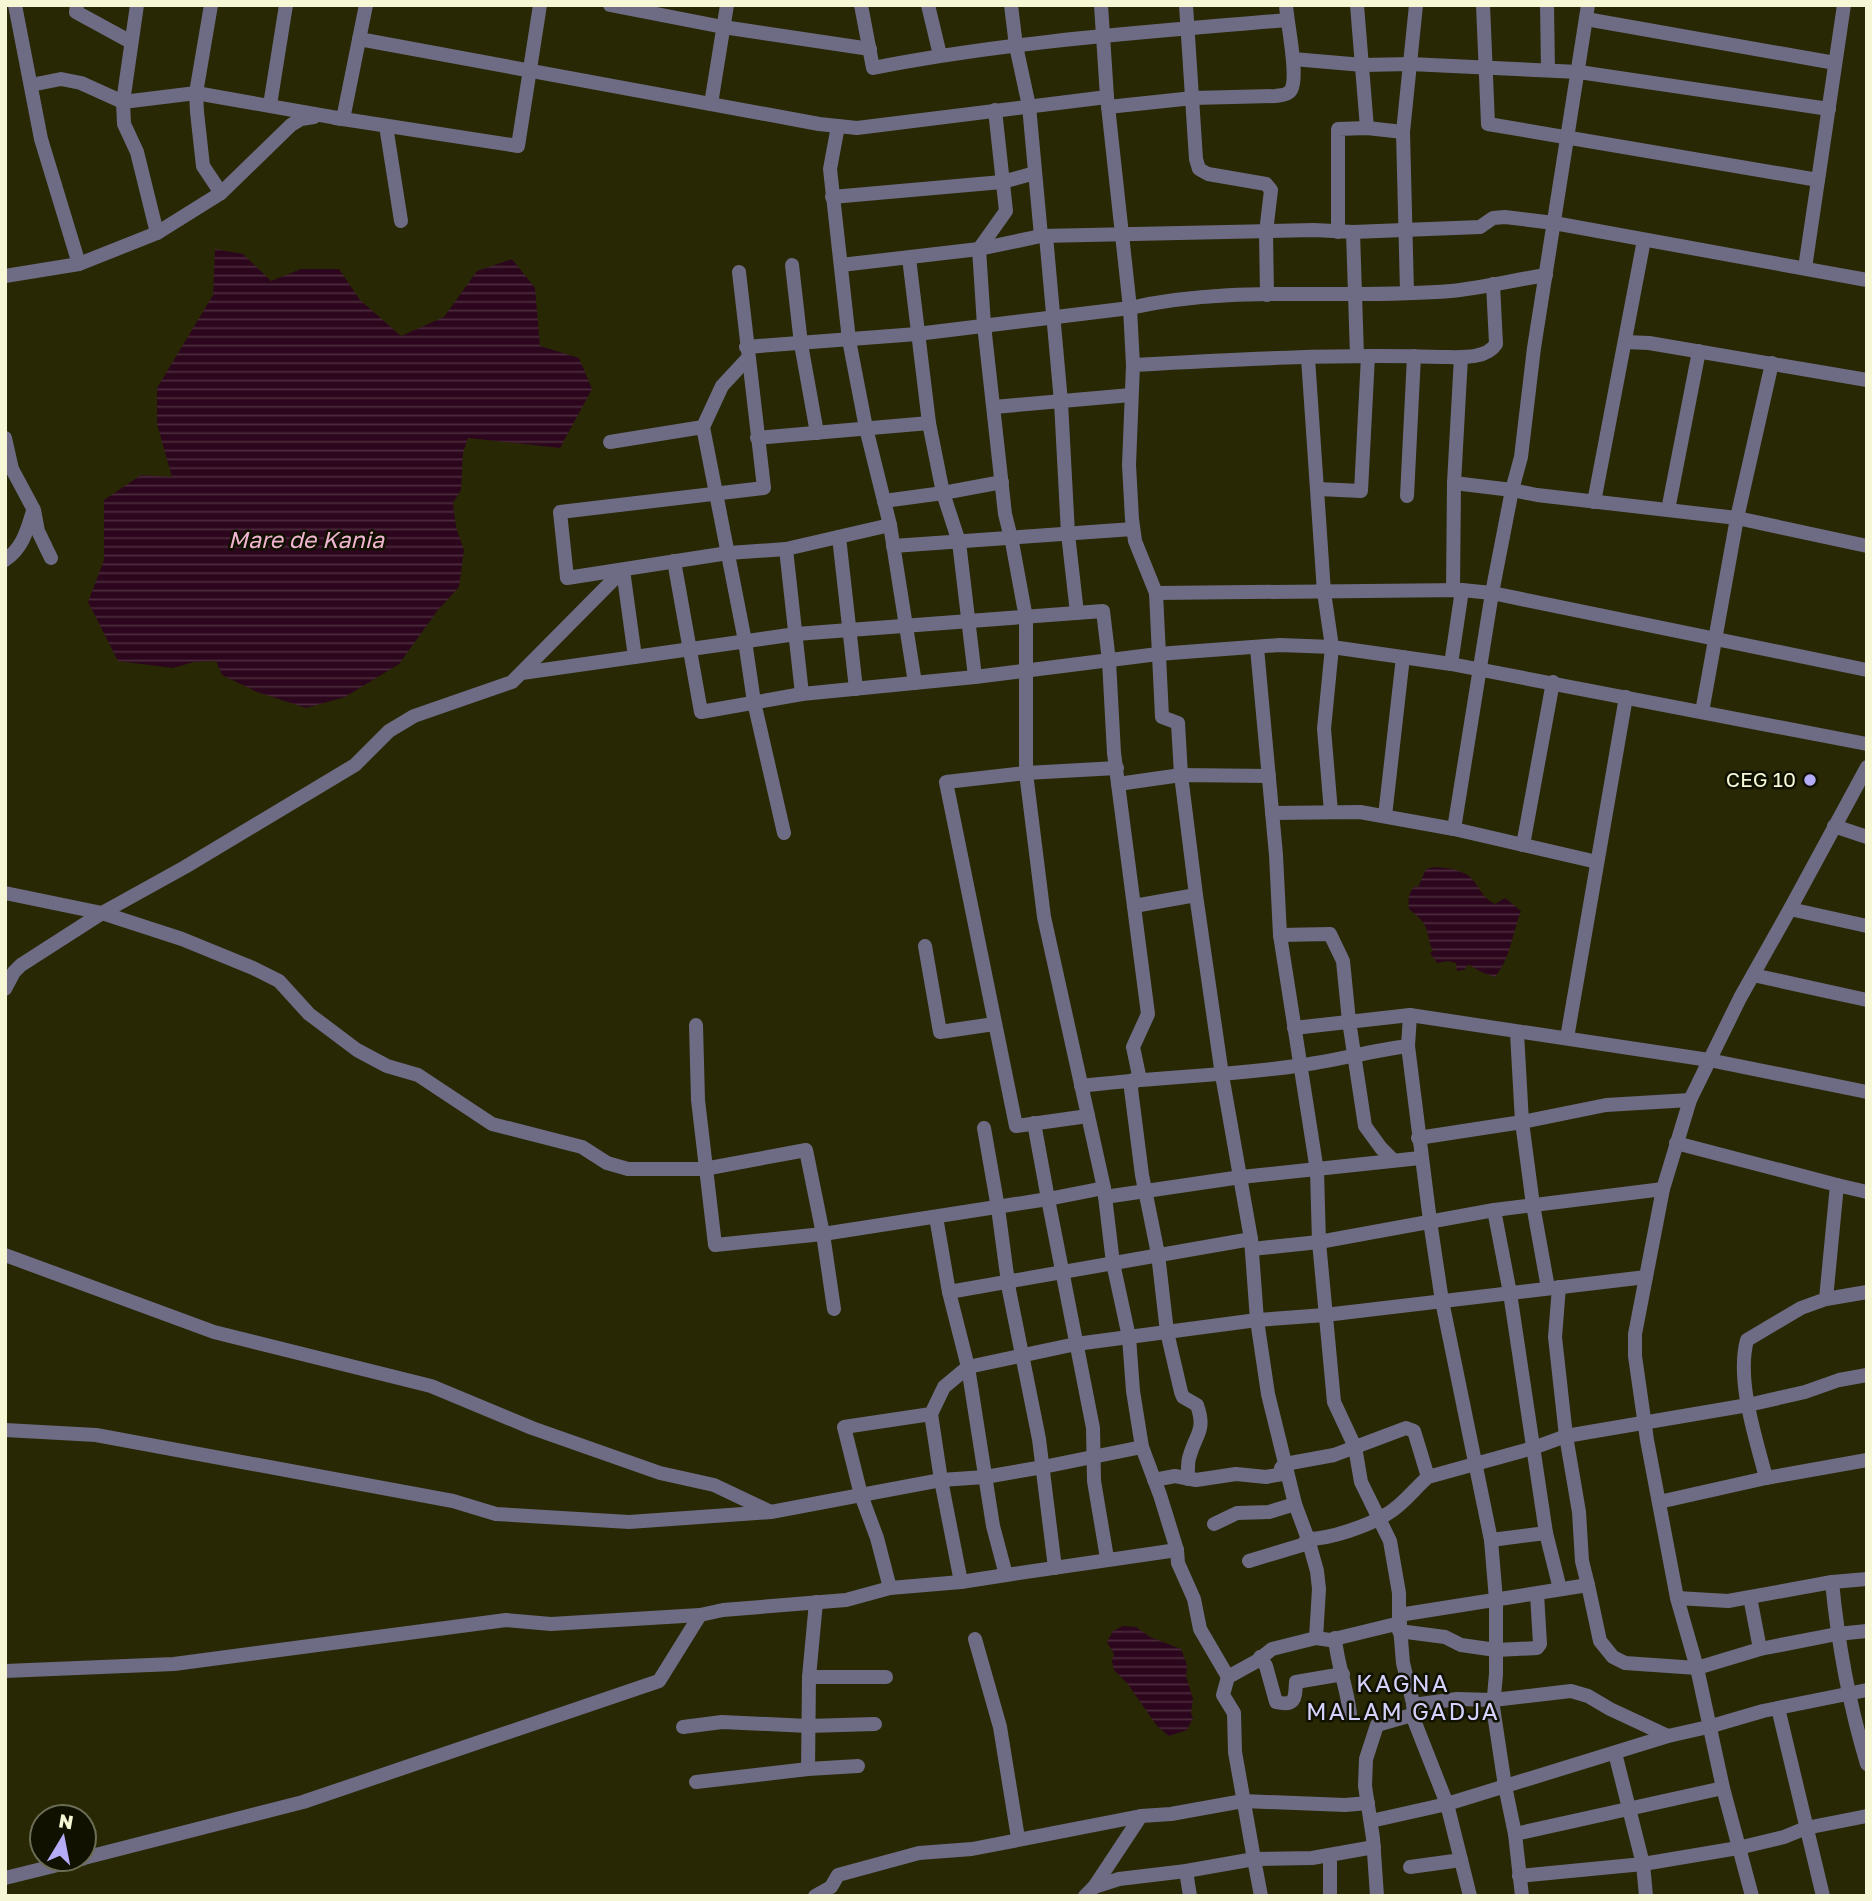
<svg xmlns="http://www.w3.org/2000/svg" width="1872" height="1901" viewBox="0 0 1872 1901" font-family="'Golos Text',sans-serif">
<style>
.water{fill:url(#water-rules)}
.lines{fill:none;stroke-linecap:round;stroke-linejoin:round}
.minor{stroke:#6e6b85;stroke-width:14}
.poi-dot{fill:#b5acf8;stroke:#110;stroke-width:2.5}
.labels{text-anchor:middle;stroke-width:5;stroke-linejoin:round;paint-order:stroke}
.poi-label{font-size:21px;fill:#f5f7d5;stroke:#110;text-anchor:end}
.water-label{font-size:23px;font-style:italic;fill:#f1b4d0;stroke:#110}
.quarter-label{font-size:24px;letter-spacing:2px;fill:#d5d1fd;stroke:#110}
</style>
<defs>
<pattern id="water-rules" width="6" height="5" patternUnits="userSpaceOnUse" patternTransform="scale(1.75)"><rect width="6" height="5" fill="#2c061c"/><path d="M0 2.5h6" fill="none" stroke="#4b2b3c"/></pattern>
</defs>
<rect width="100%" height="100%" fill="#282804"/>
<g class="water">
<polygon points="215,249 243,254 271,281 301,269 339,269 360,300 401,336 444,317 477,271 512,259 535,288 540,346 579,358 592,389 560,448 468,438 463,453 461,490 453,503 456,527 464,550 459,587 438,610 399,664 345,697 306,708 257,692 222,675 216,661 194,662 173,668 118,661 88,602 104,560 104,500 141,475 172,477 157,424 157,388 213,295"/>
<path d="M1435 867C1449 868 1468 870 1476 884 1482 893 1485 899 1495 904L1505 898 1521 911C1512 934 1511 957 1495 977 1486 974 1476 970 1469 964L1464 970 1457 971 1456 963 1448 961 1437 963 1430 953 1433 951C1428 942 1429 931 1423 922 1419 917 1413 913 1409 909 1408 900 1408 893 1415 886L1418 887 1426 869Z"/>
<polygon points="1123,1626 1136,1627 1150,1637 1181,1649 1187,1665 1186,1676 1193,1699 1191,1713 1193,1718 1187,1730 1169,1736 1157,1726 1127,1683 1114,1670 1112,1661 1114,1654 1107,1642 1113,1631"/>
</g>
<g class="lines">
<g class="minor">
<polyline points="77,5 76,12 131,42"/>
<polyline points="137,5 123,102 124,124 137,152 157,233"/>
<polyline points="610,5 723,27 870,49"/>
<path d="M861 5 873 68C1010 41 1149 32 1287 20"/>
<polyline points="928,5 940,55"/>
<polyline points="1011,5 1016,46 1029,106 1041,236"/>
<polyline points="1101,5 1107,97 1130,308 1133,365 1129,465 1132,519 1135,541 1156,593 1162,717 1178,723 1181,775 1196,895 1222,1075 1251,1239 1257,1320 1268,1394 1295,1504 1308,1539 1317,1571 1319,1589 1316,1638"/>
<polyline points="1186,5 1196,159 1199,169 1208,174 1266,184 1271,190 1266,232 1267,295"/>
<polyline points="1357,5 1367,128"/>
<polyline points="1483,5 1488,124 1818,180"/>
<polyline points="1547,5 1548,70"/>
<polyline points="1586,19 1835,63"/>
<polyline points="359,39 819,124 857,128 1107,97"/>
<polyline points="1293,59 1363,65 1410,64 1579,72 1829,109"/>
<polyline points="31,85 61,79 81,83 123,102 196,93 343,119 518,146 540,5"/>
<polyline points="711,104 727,5"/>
<polyline points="270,105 286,5"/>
<path d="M1108 107 1193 98 1276 96C1281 95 1288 95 1291 90 1299 76 1287 23 1286 5"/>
<polyline points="995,110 1006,211 979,249 984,325 1005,514 1012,542 1026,618 1026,773 1044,917 1104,1188 1113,1263 1129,1337 1133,1391 1142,1447 1160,1495 1177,1550 1178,1563 1194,1599 1200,1629 1228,1677"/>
<polyline points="335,118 343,119 366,5"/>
<polyline points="386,126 401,221"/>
<polyline points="838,126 830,169 849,340 866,428 890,525 915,683"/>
<polyline points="221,193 291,125 301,119 314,117"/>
<polyline points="832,197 1002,182 1035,173"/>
<polyline points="1338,232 1338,129 1367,128 1403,132"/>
<polyline points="1353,232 1357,356"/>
<polyline points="1046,236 1061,402 1068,534 1077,613"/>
<polyline points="909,258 929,423 943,493 959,542 975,677"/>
<polyline points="79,264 157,233 221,193 203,166 197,112 196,93 211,5"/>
<polyline points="792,265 801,344 817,433"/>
<polyline points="841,265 979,249 1041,236 1314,230 1353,232 1480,227 1493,218 1505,217 1554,223 1867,280"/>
<polyline points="1805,268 1844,5"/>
<polyline points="739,272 764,488 560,512 567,578 728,553 786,549 890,525"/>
<polyline points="5,276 79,264 41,139 15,5"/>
<polyline points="1407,292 1403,132 1416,5"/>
<polyline points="1625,342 1649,343 1867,380"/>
<path d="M746 347 917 334 1130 308C1235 284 1344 300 1451 291 1482 288 1514 280 1546 275"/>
<polyline points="1308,358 1324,592 1332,647 1324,729 1331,812"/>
<path d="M1133 365C1236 359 1339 354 1441 357 1458 357 1486 360 1496 344L1493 284"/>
<polyline points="994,407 1131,395"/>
<polyline points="703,427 745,641 754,702 784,833"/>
<polyline points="5,438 12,469 34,510 38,531 51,558"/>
<polyline points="757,438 929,423"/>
<polyline points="610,442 703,427 722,386 748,358"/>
<polyline points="1454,483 1512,490 1537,495 1737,518 1867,546"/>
<polyline points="1318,489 1361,491 1368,356"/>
<polyline points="1407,496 1414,356"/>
<polyline points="884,501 943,493 1002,482"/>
<polyline points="1594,502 1644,240"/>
<polyline points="1668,510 1699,351"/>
<polyline points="839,537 856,689"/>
<polyline points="893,546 1133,529"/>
<polyline points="786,549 802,694"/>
<path d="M5 560C23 548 27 530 33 511"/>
<polyline points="674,561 701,712 802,694 975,677 1158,654 1280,645 1332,647 1451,664 1867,744"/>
<polyline points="623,570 635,657"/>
<polyline points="1453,590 1454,483 1461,357"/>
<polyline points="1156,593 1462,590 1492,593 1867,670"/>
<polyline points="1257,648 1276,855 1280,935 1317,1171 1319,1242 1334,1402 1355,1447 1361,1482 1390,1541 1399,1593 1399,1615"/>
<polyline points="1451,664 1462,590"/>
<polyline points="522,673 796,634 1103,611 1109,661 1114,753 1148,1014 1133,1047 1140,1080"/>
<polyline points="1702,712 1737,518 1772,363"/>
<polyline points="1118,784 1181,775 1269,776"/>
<polyline points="1272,813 1360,812 1454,829 1597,862"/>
<polyline points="1385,816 1403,657"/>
<polyline points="1834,826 1867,837"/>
<polyline points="1454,829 1492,593 1512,490 1521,457 1534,348 1588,5"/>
<polyline points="1523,845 1553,682"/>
<polyline points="5,893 102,913 182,939 253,968 279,981 309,1014 357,1050 387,1066 418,1075 492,1124 582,1147 607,1163 628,1169 704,1169 806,1150 823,1234 834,1309"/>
<polyline points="1134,906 1196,895"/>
<polyline points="1790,909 1867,926"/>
<polyline points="1280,935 1330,934 1343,961 1349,1021 1365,1126 1381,1148 1393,1160"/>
<polyline points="925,946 940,1032 994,1024"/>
<polyline points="1753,975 1867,1000"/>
<polyline points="5,989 14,972 21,965 102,913 185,867 355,765 389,731 414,716 512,682 623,570"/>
<polyline points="1410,1015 1408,1046 1430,1221 1442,1301 1491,1540 1496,1600 1496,1674 1493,1707 1505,1786 1515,1834 1522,1896"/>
<polyline points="696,1025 698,1100 715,1245 823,1234 1048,1199 1034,1123"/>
<polyline points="1294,1028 1410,1015 1709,1060 1867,1092"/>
<polyline points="1517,1033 1522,1122 1533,1205 1548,1288"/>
<polyline points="1567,1038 1626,697"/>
<path d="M1133 1080 1131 1089 1142 1175 1158 1254 1167 1332 1181 1392 1183 1397 1197 1405C1206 1430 1196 1434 1190 1455 1187 1462 1188 1471 1188 1479"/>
<path d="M1081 1086C1153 1077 1225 1076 1296 1066 1334 1061 1370 1051 1408 1046"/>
<polyline points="1088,1116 1016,1126 946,782 1026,773 1117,768"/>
<polyline points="984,1128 998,1208 1009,1290 1039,1439 1055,1568"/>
<polyline points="1418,1138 1522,1122 1606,1105 1690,1100"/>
<polyline points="1837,1185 1867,1192"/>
<polyline points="1104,1188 1048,1199 1093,1428 1094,1481 1107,1558"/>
<polyline points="1105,1197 1241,1177 1420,1158"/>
<polyline points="1494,1210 1510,1293 1546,1533 1560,1589"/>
<polyline points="936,1217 949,1292 968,1367 993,1526 1006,1575 1177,1550"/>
<polyline points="1252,1249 1319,1242 1494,1210 1663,1189"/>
<polyline points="5,1255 214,1332 431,1386 532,1428 660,1473 714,1485 769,1511"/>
<polyline points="949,1292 1251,1239"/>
<polyline points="1826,1299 1867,1292"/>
<polyline points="931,1414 941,1480 961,1582"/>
<polyline points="5,1430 96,1435 453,1501 496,1514 629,1522 771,1512 861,1495 844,1427 931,1414 944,1387 968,1367 1076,1344 1257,1320 1325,1315 1646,1277"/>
<polyline points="1766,1478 1867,1460"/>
<polyline points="1154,1480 1175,1476 1196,1480 1236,1474 1266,1477 1282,1474 1281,1468 1285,1464 1334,1455 1406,1428 1414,1431 1428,1477"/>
<path d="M1659 1502 1766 1478C1756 1438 1736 1381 1747 1340L1801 1308 1826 1299 1837 1185 1676 1143"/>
<polyline points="1214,1524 1237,1513 1269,1512 1295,1504"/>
<polyline points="1491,1540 1546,1533"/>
<path d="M1249 1561 1302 1545 1308 1539C1330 1539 1368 1526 1387 1514 1403 1505 1414 1489 1428 1477L1533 1448 1566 1436 1748 1405 1805 1392 1839 1380 1867 1375"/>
<polyline points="1006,1575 961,1582 890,1588 877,1538 861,1495 941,1480 985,1477 1043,1467 1142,1447"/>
<polyline points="1832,1582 1867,1579"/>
<polyline points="1588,1585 1600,1641 1613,1657 1625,1663 1697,1668 1760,1649 1837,1634 1867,1631"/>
<polyline points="1750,1597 1760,1649"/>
<path d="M1677 1598 1728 1601 1832 1582C1838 1644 1849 1704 1867 1764"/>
<polyline points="1399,1631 1445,1637 1461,1645 1496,1650 1537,1648 1540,1644 1537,1594"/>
<path d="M1335 1638C1337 1664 1347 1687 1350 1714"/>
<polyline points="975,1639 1000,1727 1018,1838"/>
<path d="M1260 1657 1266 1666 1276 1702C1296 1707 1295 1698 1296 1682L1343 1674"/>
<polyline points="5,1671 174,1664 506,1620 551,1624 700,1615 723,1610 846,1600 890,1588"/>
<polyline points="809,1677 886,1677"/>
<polyline points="1413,1705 1457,1699 1493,1700 1571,1691 1588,1696 1610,1709 1668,1736"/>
<polyline points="1778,1708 1823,1896"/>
<polyline points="683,1727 722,1722 808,1726 875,1724"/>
<polyline points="1615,1753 1643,1864 1646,1896"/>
<polyline points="808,1769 809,1677 816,1602"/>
<polyline points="696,1782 808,1769 858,1766"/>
<polyline points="1371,1821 1447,1804 1668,1736 1708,1727 1763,1711 1867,1690"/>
<polyline points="1515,1834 1723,1788"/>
<polyline points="1374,1847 1312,1858 1254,1859 1235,1752 1234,1713 1223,1695 1228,1677 1257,1661 1272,1649 1316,1638 1330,1640 1400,1623"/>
<polyline points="84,1858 303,1802 659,1681 700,1615"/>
<polyline points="1410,1867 1461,1860"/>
<polyline points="1186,1871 1190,1896"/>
<polyline points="1519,1876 1643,1864 1738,1848 1784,1837 1806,1828 1867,1816"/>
<polyline points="5,1878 82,1859"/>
<polyline points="1094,1887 1119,1879 1186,1871 1254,1859 1261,1896"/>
<polyline points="815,1896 831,1887 838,1875 919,1853 972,1849 1141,1816"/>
<polyline points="1085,1896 1094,1887 1141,1816 1171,1814 1243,1801 1345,1805 1368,1803"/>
<polyline points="1330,1896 1330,1856"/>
<polyline points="1377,1896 1373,1838 1365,1786 1366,1759 1377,1725 1412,1715"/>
<polyline points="1470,1896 1447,1804 1412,1715 1414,1707 1403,1663 1399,1615 1588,1585 1582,1561 1579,1512 1566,1436 1555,1337 1559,1287"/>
<polyline points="1752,1896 1723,1788 1697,1668 1677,1598 1647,1440 1635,1356 1635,1334 1663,1189 1690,1100 1740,998 1790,909 1867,767"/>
</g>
</g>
<circle class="poi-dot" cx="1810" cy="780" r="7"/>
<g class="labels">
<g class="poi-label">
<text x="1796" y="787">CEG 10</text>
</g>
<g class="water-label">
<text x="306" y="548">Mare de Kania</text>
</g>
<g class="quarter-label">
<text x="1403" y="1692">KAGNA<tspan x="1403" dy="28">MALAM GADJA</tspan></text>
</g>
</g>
<rect width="1872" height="1901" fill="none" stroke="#f5f7d5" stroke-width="14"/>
<g transform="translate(63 1838) rotate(10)"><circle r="33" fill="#111100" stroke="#6c6d55" stroke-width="2"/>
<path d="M0-5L12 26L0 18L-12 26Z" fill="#b5acf8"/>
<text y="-10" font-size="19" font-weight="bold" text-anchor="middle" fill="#f5f7d5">N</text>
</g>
</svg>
